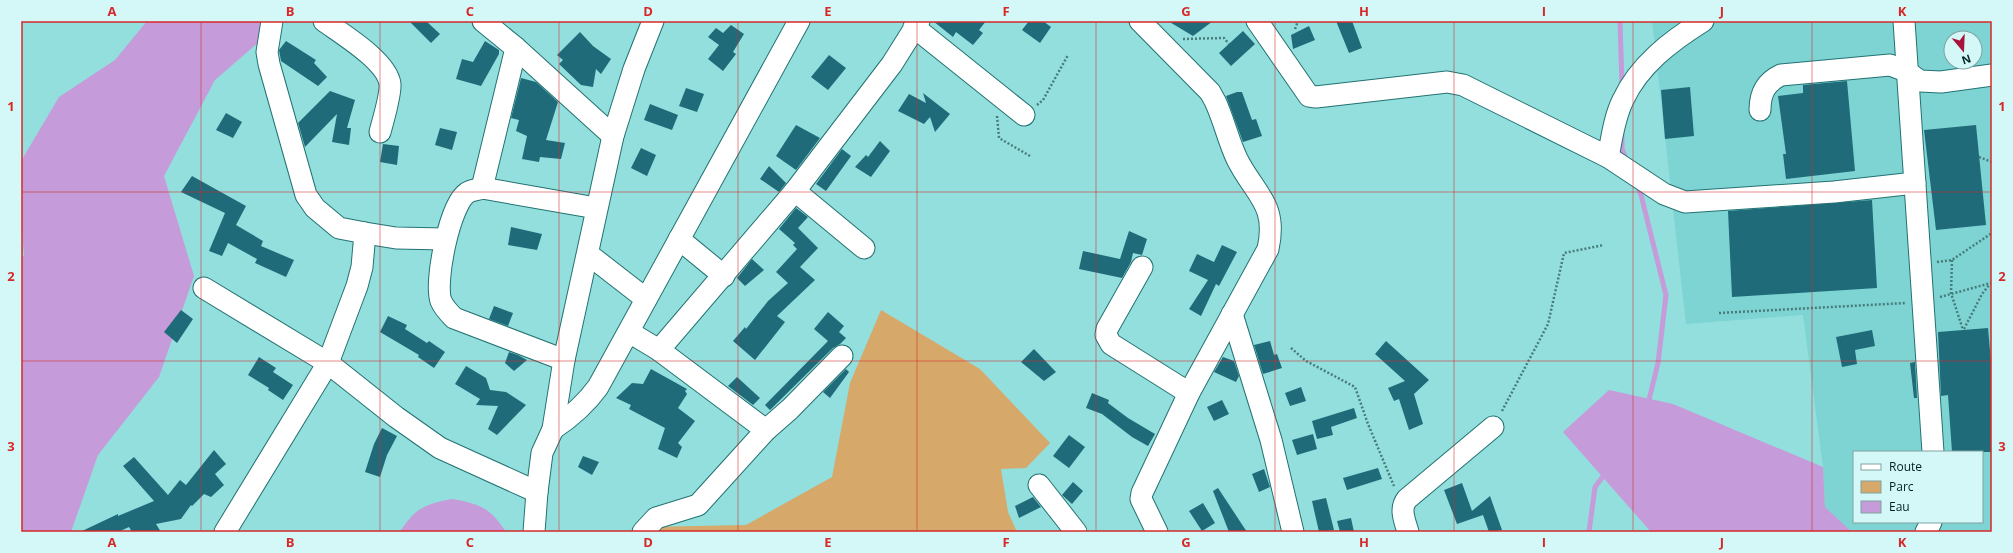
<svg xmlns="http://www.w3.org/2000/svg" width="2013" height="553" viewBox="0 0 2013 553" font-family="'Open Sans',sans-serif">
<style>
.built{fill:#7dd4d3;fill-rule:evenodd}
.green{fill:#d6a869}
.water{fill:#c59bd9}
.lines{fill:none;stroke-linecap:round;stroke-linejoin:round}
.stream{stroke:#c59bd9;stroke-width:5}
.building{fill:#206b7a}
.minor-casing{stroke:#237272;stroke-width:23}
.path{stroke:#477c7b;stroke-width:2.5;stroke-dasharray:2 2;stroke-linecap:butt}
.minor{stroke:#fff;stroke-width:21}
.grid{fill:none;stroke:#d62828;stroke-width:1;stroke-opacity:0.55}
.neatline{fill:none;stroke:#d62828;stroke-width:1.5}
.grid-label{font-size:13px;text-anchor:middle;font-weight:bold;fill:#d62828}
</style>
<rect width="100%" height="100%" fill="#93dfdd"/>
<path class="built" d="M1652 21H1992V532H1852L1825 507 1823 467 1803 315 1686 324ZM1951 38H1975V62H1951ZM1854 452H1982V522H1854Z"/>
<polygon class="green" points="881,310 980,369 1050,443 1026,468 1001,469 1008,512 1017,532 644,532 648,527 746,525 832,477 850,383"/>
<g class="water">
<polygon points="147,21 283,21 215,80 164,176 194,276 159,377 98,455 71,532 21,532 21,259 24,255 21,221 21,161 59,97 115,60"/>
<polygon points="1609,390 1673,404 1823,467 1825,507 1852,532 1651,532 1563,432"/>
<path d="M452 499C481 504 490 508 506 532H400C415 508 425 504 452 499Z"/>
</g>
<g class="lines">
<g class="stream">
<polyline points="1620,21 1622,86"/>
<polyline points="1622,134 1622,149 1627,161"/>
<polyline points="1637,185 1641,195 1666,295 1658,363 1648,404"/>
<polyline points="1589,532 1595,487 1607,471"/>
</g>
</g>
<g class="building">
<polygon points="409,21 426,21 440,34 431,43"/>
<polygon points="933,21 986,21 979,30 983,33 973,45 956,32 953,37"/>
<polygon points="1029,21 1043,21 1051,27 1040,43 1022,30"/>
<polygon points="1168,21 1213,21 1193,36"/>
<polygon points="1336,21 1352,21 1362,48 1349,53"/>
<polygon points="731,25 744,34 733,52 736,54 723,71 708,59 719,45 708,37 716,28 723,33"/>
<polygon points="1309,26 1315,40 1293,49 1291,35"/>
<polygon points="1243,31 1255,44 1231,66 1219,53"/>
<polygon points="580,32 593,46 611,59 601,74 596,69 593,87 581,85 559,64 563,60 557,55"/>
<polygon points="286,41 316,60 314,63 327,77 318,86 281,61 279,50"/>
<polygon points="485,41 499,50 499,54 481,86 456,79 462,59 473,62"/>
<polygon points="829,55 846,68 828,90 811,77"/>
<polygon points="521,78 536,82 558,102 546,140 565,143 561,159 540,157 539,162 522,159 527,136 516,131 519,120 511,118"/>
<polygon points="1847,81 1855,171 1786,179 1783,154 1786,154 1778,96 1803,93 1803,85"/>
<polygon points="1690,87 1694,136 1665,139 1661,90"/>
<polygon points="686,88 704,94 697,112 679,106"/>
<polygon points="330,91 355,100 347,128 351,128 349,145 332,142 337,114 305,147 298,123"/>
<polygon points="1237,92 1242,92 1252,120 1256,119 1262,136 1243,142 1226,96"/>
<polygon points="923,93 950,114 935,132 930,117 924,124 898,111 909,94 926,103"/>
<polygon points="650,104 678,115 672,130 644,120"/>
<polygon points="226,113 242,122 233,138 216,130"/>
<polygon points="796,125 820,138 796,170 776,156"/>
<polygon points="1976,125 1986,225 1936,230 1924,130"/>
<polygon points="440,128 457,132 452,150 435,145"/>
<polygon points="880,141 890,151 871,177 855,167 866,155 868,157"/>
<polygon points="383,144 399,146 397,165 380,162"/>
<polygon points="641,148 656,155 647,176 631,168"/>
<polygon points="842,149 851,156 826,191 816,184"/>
<polygon points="769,166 786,183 779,192 760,179"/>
<polygon points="192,176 246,206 236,225 263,241 261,246 294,260 286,277 255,263 257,259 228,243 222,256 209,251 225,213 181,192"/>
<polygon points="1872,200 1877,288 1732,297 1728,211"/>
<polygon points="796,208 808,217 798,228 818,248 800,267 815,280 777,316 785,322 755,360 733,341 745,327 746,329 768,301 788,283 776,272 797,249 793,245 795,243 779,229"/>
<polygon points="511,227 542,234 537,250 508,245"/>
<polygon points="1129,231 1147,239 1142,255 1133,253 1131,262 1122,278 1079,269 1083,251 1120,259"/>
<polygon points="1222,245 1237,252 1219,286 1216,284 1201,316 1189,309 1208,280 1189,271 1197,254 1214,262"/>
<polygon points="752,259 764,270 745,286 737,278"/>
<polygon points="494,306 513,313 508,326 489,319"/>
<polygon points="181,310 193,319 177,343 164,332"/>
<polygon points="828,312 844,326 839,332 846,338 840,344 833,348 770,410 765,405 828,341 814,329"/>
<polygon points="388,316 407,325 405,329 427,343 429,341 445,352 434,368 418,357 419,355 380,332"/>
<polygon points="1988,328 1992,373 1992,452 1952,452 1948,395 1941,396 1938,332"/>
<polygon points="1872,330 1875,346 1855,350 1857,364 1842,367 1836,337"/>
<polygon points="1270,341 1274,355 1277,354 1282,368 1263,374 1254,345"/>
<polygon points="1386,341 1429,380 1414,394 1423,424 1409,430 1399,399 1394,401 1388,388 1405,381 1375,354"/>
<polygon points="1034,349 1056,372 1044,381 1021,362"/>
<polygon points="509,352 518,355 527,360 514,371 505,363"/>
<polygon points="259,357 276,368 273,372 293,385 283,400 268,390 269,388 248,375"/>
<polygon points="1223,357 1234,361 1239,376 1236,382 1214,372"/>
<polygon points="1915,362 1917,398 1914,398 1910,363"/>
<polygon points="466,366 486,378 490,390 506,392 526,405 497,435 488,429 498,406 476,405 480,399 455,384"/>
<polygon points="651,369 687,389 685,391 687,394 678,408 695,421 678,443 682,447 677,458 658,449 665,428 629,409 631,405 616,398 632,383 643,384"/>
<polygon points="846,369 849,372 830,398 823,392"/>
<polygon points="737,377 760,398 753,405 728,386"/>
<polygon points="1301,387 1306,401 1290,406 1285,393"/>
<polygon points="1092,393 1109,400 1108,403 1128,418 1155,434 1148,446 1132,437 1102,414 1086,408"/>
<polygon points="1222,400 1229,414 1214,421 1207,407"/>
<polygon points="1354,408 1357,418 1331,427 1333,435 1317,439 1312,421"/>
<polygon points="382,428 397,436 387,455 380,477 365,472 374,444"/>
<polygon points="1313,434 1317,449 1297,455 1292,440"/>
<polygon points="1069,435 1085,447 1069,468 1053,456"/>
<polygon points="214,450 226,464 215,474 224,485 211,497 204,494 192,506 191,505 181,519 156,524 161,532 132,532 129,527 118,532 80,532 118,514 118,516 154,501 123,466 134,457 168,495 180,480 186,485"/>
<polygon points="583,456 599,462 592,475 578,467"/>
<polygon points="1378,468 1382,479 1347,490 1343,478"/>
<polygon points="1264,469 1270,487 1259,492 1252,474"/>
<polygon points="1073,482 1083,491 1072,504 1062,495"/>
<polygon points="1462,483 1472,511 1490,496 1502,530 1489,532 1483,515 1457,524 1444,490"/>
<polygon points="1218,488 1247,532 1229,532 1213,491"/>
<polygon points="1033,497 1041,507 1019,518 1015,506"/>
<polygon points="1326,498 1334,530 1319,532 1312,501"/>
<polygon points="1203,503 1215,523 1202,531 1189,511"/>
<polygon points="1351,518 1354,532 1340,532 1337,521"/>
</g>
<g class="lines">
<defs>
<g id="minor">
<path d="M324 21C342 34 387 61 390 84 391 94 383 121 380 132"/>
<polyline points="483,21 516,48 613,136"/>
<path d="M1140 21 1210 92 1215 101C1224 120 1228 140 1237 159 1255 195 1278 204 1268 249L1189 393 1142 493 1141 499 1157 532"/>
<polyline points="1257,21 1309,96 1316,97 1447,82 1463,85 1608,157 1664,194 1685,202 1834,192 1915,183"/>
<polyline points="1904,21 1933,452"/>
<polyline points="914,27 1024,115"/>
<path d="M1760 110C1760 93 1766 82 1781 75L1890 65 1906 71 1920 81 1941 82 1992 75"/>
<path d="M1608 157C1612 138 1614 118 1623 100 1639 65 1671 41 1703 21"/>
<polyline points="482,188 516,48"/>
<polyline points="795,191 864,248"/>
<polyline points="365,233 396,238 445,239"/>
<polyline points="679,239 724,276"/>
<polyline points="588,254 646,299"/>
<polyline points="1142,267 1107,329 1106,335 1111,344 1189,393"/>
<polyline points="204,288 328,363 396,417 440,448 537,492"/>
<polyline points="1232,314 1271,440 1293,532"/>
<polyline points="629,332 659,350 766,430"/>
<polyline points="659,350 795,191 892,64 919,21"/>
<path d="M564 360 454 318C449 313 444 308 441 301 434 282 450 204 467 193 471 190 478 190 482 188L596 208"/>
<path d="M553 429C571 417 585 405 598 387L799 21"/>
<polyline points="1039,485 1076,532"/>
<polyline points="225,532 328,363 357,286 362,267 365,233 339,228 315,208 306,195 269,64 267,52 272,21"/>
<polyline points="534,532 537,492 542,453 553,429 564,360 613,136 634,69 653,21"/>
<polyline points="643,532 656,518 698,505 766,430 790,409 842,356"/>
<path d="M1408 532C1405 521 1399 509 1407 499L1493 427"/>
<polyline points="1926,532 1931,522"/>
</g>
</defs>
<use href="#minor" class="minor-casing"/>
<g class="path">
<polyline points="1295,29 1298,21"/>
<polyline points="1183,39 1224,38 1229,44"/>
<polyline points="1037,105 1043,100 1068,55"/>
<polyline points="997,116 999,138 1030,156"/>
<polyline points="1979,157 1992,162"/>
<polyline points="1952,260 1951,293 1963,330"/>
<polyline points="1937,262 1952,260 1992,233"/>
<polyline points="1940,297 1991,283"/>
<polyline points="1719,313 1906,303"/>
<polyline points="1964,329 1982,294 1990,284"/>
<polyline points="1291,348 1306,361 1355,387 1368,424 1394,486"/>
<polyline points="1502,411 1548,324 1564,253 1604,245"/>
</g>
<use href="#minor" class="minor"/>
</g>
<path class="grid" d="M201 21V532M380 21V532M559 21V532M738 21V532M917 21V532M1096 21V532M1275 21V532M1454 21V532M1633 21V532M1812 21V532M21 192H1992M21 361H1992"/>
<rect width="2013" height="553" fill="none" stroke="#d4f8f7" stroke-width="44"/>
<rect x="1853" y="451" width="130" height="72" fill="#d4f8f7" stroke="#80a2a1"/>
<rect x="1861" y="464" width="20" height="6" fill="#ffffff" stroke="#80a2a1"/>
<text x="1889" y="471" font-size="12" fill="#012121">Route</text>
<rect x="1861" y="481" width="20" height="12" fill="#d6a869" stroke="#80a2a1"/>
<text x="1889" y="491" font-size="12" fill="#012121">Parc</text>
<rect x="1861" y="501" width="20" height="12" fill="#c59bd9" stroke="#80a2a1"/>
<text x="1889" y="511" font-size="12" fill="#012121">Eau</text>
<g transform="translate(1963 50) rotate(161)"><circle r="19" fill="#d4f8f7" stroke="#80a2a1"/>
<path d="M0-3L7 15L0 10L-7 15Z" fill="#a9123b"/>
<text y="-6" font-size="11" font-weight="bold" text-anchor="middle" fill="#012121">N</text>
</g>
<rect x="22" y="22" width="1969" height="509" class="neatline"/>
<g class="grid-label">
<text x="112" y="16">A</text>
<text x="290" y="16">B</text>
<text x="470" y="16">C</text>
<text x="648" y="16">D</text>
<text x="828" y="16">E</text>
<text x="1006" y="16">F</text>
<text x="1186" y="16">G</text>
<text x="1364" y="16">H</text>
<text x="1544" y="16">I</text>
<text x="1722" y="16">J</text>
<text x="1902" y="16">K</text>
<text x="11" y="111">1</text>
<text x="2002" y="111">1</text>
<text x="11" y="281">2</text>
<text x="2002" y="281">2</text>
<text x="11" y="451">3</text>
<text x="2002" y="451">3</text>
<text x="112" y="547">A</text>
<text x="290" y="547">B</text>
<text x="470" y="547">C</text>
<text x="648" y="547">D</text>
<text x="828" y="547">E</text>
<text x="1006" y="547">F</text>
<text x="1186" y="547">G</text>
<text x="1364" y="547">H</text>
<text x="1544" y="547">I</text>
<text x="1722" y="547">J</text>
<text x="1902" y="547">K</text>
</g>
</svg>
